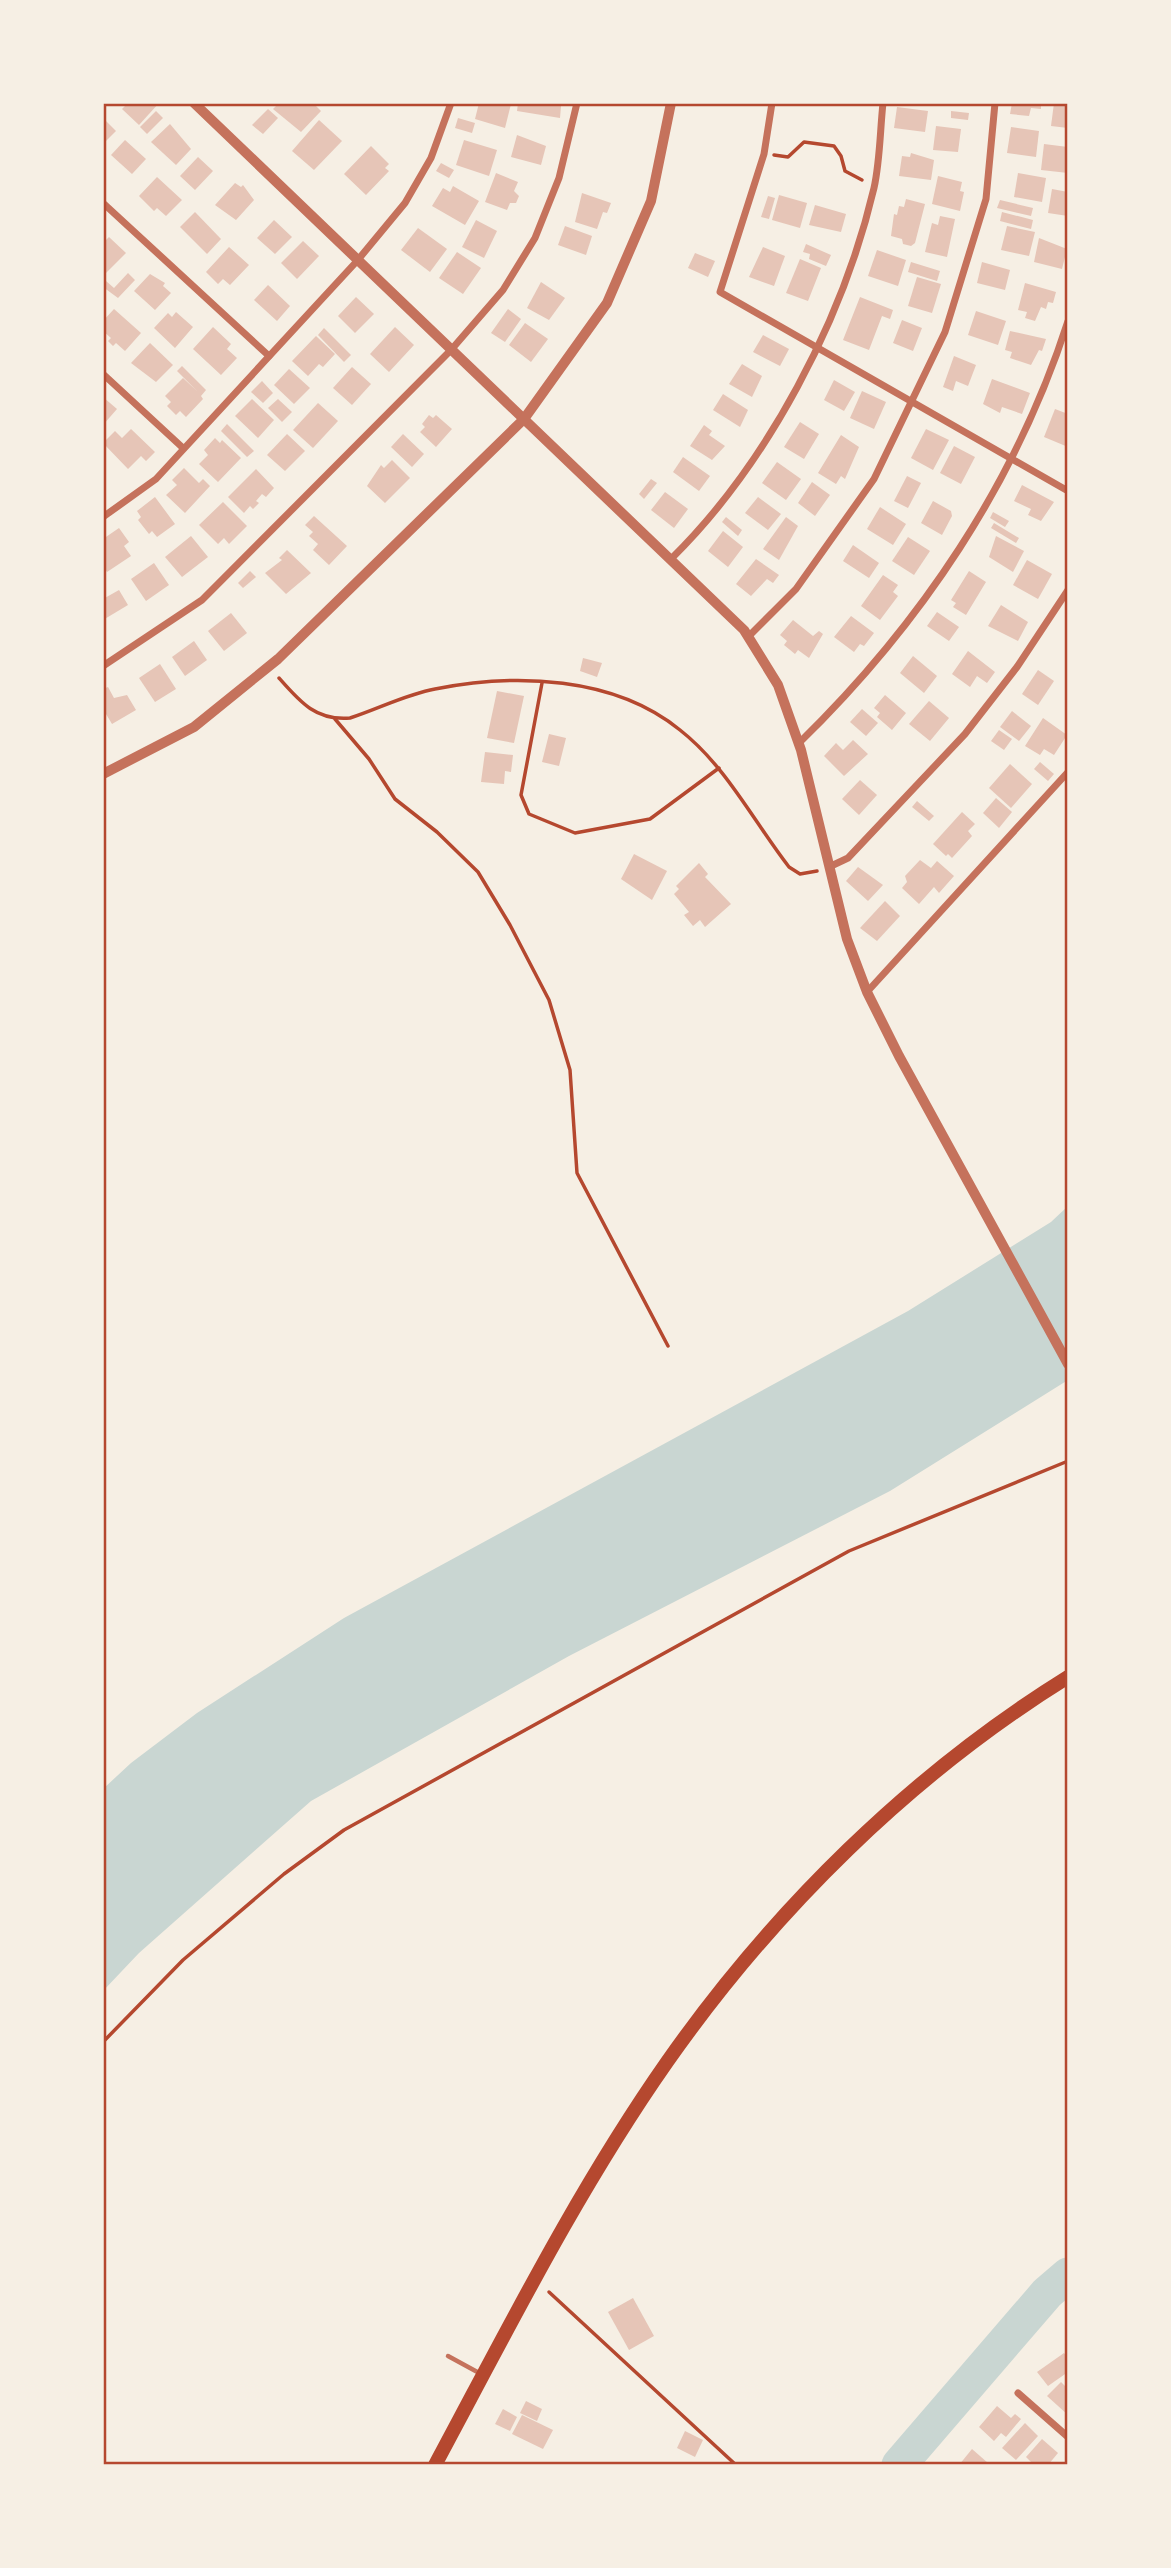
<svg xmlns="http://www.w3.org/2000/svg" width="1171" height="2568" viewBox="0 0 1171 2568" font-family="Raleway,sans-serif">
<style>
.water{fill:#c9d6d2}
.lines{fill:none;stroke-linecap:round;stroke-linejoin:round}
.river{stroke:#c9d6d2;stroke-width:35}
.building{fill:#e6c5b7}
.path{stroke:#b5482f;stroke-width:3.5}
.service{stroke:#c5725c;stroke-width:4.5}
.minor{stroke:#c5725c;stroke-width:7}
.tertiary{stroke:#c5725c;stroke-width:10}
.primary{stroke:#b5482f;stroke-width:14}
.neatline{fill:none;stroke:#b5482f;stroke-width:2.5}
</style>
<rect width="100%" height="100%" fill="#f6efe4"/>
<polygon class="water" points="1068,1206 1068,1380 890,1491 569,1656 311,1801 139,1953 103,1991 103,1789 131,1763 197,1713 344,1618 908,1311 1051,1222"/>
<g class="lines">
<polyline class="river" points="899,2465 1047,2293 1068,2275"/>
</g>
<g class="building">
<polygon points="128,103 159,103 139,125 122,109"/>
<polygon points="279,103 313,103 321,111 301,132 273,109"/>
<polygon points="479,103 511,104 505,128 475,119"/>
<polygon points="518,103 557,103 561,106 560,118 517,111"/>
<polygon points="1012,103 1041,103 1041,109 1031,108 1029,116 1010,114"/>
<polygon points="1054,103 1068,103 1068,128 1051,126"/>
<polygon points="897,107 928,111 925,132 894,128"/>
<polygon points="268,109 278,118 263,134 252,125"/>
<polygon points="156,111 163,118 147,134 140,127"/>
<polygon points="951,111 969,113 968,120 951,118"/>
<polygon points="103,118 116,131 103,144"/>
<polygon points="458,118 475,123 472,133 455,128"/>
<polygon points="319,120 342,141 314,170 292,151"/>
<polygon points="170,124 191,149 176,165 151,142"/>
<polygon points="936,126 961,129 958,152 933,150"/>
<polygon points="1011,127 1039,131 1036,157 1007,153"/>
<polygon points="517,135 546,146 541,165 511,157"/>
<polygon points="125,140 146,159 132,174 111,155"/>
<polygon points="464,140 497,150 489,176 456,165"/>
<polygon points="1044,144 1068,147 1068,173 1041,170"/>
<polygon points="371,146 389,164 385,168 389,171 366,195 344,174"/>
<polygon points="911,153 934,160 931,180 899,176 902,156 910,157"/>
<polygon points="198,157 213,171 195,190 180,176"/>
<polygon points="441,163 454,170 449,178 436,171"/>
<polygon points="496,173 518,182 514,191 519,196 516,203 510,203 507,210 485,202"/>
<polygon points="1018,173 1046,178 1042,202 1014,197"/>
<polygon points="938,176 962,182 960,191 964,192 960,211 932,204"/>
<polygon points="157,177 182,200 166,216 157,208 154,211 139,196"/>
<polygon points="235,183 241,187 243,185 254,200 236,220 215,205"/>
<polygon points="453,186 479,201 465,225 432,206 443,188 450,192"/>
<polygon points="1052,189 1068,192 1068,216 1048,213"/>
<polygon points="582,193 611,203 607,213 603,212 597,229 575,222"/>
<polygon points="779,195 807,203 800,228 772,220"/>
<polygon points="768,196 775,198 769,219 761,217"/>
<polygon points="906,199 925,204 915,243 911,246 903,244 902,239 891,236 894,214 897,215 899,206 904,207"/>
<polygon points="1000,200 1033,208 1031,216 997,208"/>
<polygon points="815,205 846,214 841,232 809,225"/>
<polygon points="195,212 221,239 207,254 180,227"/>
<polygon points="1002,212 1033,220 1031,229 1000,221"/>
<polygon points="940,216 955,219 947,257 925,252 932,223 938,225"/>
<polygon points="274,220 292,237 275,254 257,238"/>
<polygon points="476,220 497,231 484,258 462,247"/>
<polygon points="565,226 592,236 586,255 558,245"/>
<polygon points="1007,226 1035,232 1029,256 1001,250"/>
<polygon points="418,228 447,249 430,272 401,250"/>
<polygon points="109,237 126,253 103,276 103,243"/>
<polygon points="1039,238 1067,249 1062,269 1034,262"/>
<polygon points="303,241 319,256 297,279 281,263"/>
<polygon points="806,244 831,255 826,266 809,259 810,254 803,252"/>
<polygon points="229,247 249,265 230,285 223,279 218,284 206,272"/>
<polygon points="763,247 785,256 774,286 749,277"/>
<polygon points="877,250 906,260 898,286 868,276"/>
<polygon points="457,252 481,268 463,294 439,278"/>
<polygon points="695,253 715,261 708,277 688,268"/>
<polygon points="800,259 821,268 808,301 786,293"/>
<polygon points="911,262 940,271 937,281 908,272"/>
<polygon points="982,262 1010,270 1005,290 977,283"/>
<polygon points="128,273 135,280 118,298 103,287 106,281 114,288"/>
<polygon points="150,274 165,283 163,286 171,293 155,310 134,291"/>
<polygon points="917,277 941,284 932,313 908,306"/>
<polygon points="541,282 565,298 549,320 527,308"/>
<polygon points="1025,283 1056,292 1053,303 1048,302 1046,309 1041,307 1035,321 1025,318 1027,312 1018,310"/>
<polygon points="268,285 290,306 277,321 254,300"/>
<polygon points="356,297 374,314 355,333 338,316"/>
<polygon points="860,297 893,310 890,319 882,316 869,350 843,340"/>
<polygon points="114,309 141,333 125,351 116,343 113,346 108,341 111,338 103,331 103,321"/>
<polygon points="508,309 521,319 505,342 491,333"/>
<polygon points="976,311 1006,321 998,345 968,335"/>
<polygon points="176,312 193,327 175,348 154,328 168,313 172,317"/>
<polygon points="902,320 922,328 913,351 893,343"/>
<polygon points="525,323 548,339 531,362 509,345"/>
<polygon points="213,327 231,344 227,349 237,358 221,375 193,349"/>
<polygon points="395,327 414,345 389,372 370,354"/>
<polygon points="324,328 351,355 344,362 318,335"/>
<polygon points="1010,331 1046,339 1042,351 1039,350 1031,365 1010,358 1012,352 1005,350"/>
<polygon points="763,335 789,349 780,366 753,352"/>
<polygon points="316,336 335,354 323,367 319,364 308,376 292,361"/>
<polygon points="150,343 173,365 156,382 131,363"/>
<polygon points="954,356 976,365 968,386 956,381 953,391 943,387"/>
<polygon points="742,364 762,376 752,397 729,384"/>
<polygon points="182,366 206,390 201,396 203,399 186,417 180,411 176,415 167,406 171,402 165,396 183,378 197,391 177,371"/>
<polygon points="352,367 371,384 352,405 333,388"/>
<polygon points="289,369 310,388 294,404 274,385"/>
<polygon points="992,379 1030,393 1022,414 1002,407 1000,413 983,404"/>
<polygon points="834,380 855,392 844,411 824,400"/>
<polygon points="262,381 273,393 263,403 251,392"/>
<polygon points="862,391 886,402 874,429 850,418"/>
<polygon points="723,394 748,410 740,427 713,410"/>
<polygon points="103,397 117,409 103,425"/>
<polygon points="252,399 274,420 258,438 235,416"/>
<polygon points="278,399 292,412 282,422 268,408"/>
<polygon points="318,403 338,421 313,448 293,430"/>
<polygon points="1055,409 1068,414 1068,447 1044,437"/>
<polygon points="429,415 433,418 436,415 452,429 436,447 420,432 425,427 422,424"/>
<polygon points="800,422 819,434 804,459 784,447"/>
<polygon points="227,424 254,451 247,457 221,431"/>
<polygon points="704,425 712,431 709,435 725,446 712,460 690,446"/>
<polygon points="131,429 155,452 146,461 141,456 128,469 103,443 115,431 122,438"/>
<polygon points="926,429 949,440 933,470 911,458"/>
<polygon points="287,434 305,451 285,471 267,455"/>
<polygon points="403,434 424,454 412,467 391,447"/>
<polygon points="841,435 859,447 845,479 841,476 836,484 818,473"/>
<polygon points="215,438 220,443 222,440 241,458 218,482 199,464 208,455 204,450"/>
<polygon points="954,446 975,457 961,484 940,473"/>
<polygon points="683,457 710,476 699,491 673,472"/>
<polygon points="392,460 410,478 385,503 367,486 381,465 384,468"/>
<polygon points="777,462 801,479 786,500 762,483"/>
<polygon points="184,468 199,483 203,479 210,486 185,513 166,495 177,485 172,480"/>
<polygon points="256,469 274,488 266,497 262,494 256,501 259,503 253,509 250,506 244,513 228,497"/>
<polygon points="907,476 921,483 908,508 894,501"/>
<polygon points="651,479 657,483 644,499 639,494"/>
<polygon points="812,482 830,495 815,516 798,503"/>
<polygon points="1022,485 1054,502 1041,521 1028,515 1031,509 1014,501"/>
<polygon points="665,492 688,509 674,528 651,510"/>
<polygon points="155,497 175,524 157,537 152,531 149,534 138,520 141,517 137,511"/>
<polygon points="758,497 781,514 768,530 745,513"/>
<polygon points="933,501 951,511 952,516 942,535 921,523"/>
<polygon points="223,502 247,526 229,544 224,538 218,544 199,525"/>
<polygon points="880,507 906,524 893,545 867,529"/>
<polygon points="993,512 1009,521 1005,527 990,518"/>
<polygon points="314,516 347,546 329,565 313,550 318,544 309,536 313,532 305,525"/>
<polygon points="726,517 742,530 738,536 722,522"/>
<polygon points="786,517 798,526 779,560 763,549"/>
<polygon points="994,523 1019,538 1016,543 991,528"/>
<polygon points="119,528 129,542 124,546 131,556 107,572 103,566 103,539"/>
<polygon points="723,531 743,547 728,567 708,551"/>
<polygon points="191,536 208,557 182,577 165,557"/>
<polygon points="996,536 1024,551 1013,572 989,557"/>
<polygon points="908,537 930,551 914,575 892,561"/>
<polygon points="853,545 879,563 869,578 843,561"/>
<polygon points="287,550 311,573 286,594 265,573 282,560 279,558"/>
<polygon points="756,559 779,575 773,583 767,579 751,596 736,584"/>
<polygon points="1027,560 1052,574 1038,599 1013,585"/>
<polygon points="154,563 169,585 146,601 131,579"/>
<polygon points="250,571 256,577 243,588 238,583"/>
<polygon points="969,571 986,582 966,615 953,607 956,603 951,600"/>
<polygon points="883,575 898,585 893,592 898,596 880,620 861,606"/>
<polygon points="119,590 128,605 103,620 103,599"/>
<polygon points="1001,605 1028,622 1018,641 988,626"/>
<polygon points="937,612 959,627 949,641 927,626"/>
<polygon points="231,613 247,633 224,651 208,631"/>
<polygon points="851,616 874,633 864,646 860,644 854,652 834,637"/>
<polygon points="793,620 813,636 819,631 823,634 809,658 798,650 795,654 784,645 787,641 780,635"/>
<polygon points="194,641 207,660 185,676 172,657"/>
<polygon points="968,651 995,672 987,683 977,676 970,687 952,674"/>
<polygon points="913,656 937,676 924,693 900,673"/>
<polygon points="583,658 602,663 597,677 580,671"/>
<polygon points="160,664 176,689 155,702 139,678"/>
<polygon points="1038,670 1054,681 1038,705 1022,694"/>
<polygon points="108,687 114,698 127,695 136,710 112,724 103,709 103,689"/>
<polygon points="497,691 524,696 514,743 487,738"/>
<polygon points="885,695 906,713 892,730 877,717 880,713 874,708"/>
<polygon points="929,701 949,718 930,741 909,724"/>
<polygon points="862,709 878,723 866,736 850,722"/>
<polygon points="1012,711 1031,726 1019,741 1000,727"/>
<polygon points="1043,718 1067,735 1054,755 1044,749 1040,755 1025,746"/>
<polygon points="999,730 1012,739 1004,750 991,741"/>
<polygon points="549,734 566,738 559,766 542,762"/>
<polygon points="853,740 868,754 844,776 824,756 836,743 843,750"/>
<polygon points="485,752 513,755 511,772 505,771 504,784 481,782"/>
<polygon points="1040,762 1054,774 1048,781 1034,769"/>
<polygon points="1010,764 1032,784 1011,808 989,788"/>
<polygon points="860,780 877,795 859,815 842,799"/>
<polygon points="996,798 1012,812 999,828 983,813"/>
<polygon points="917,801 934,816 929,821 912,807"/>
<polygon points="962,812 975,824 968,831 972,836 952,858 948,854 946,856 933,844"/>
<polygon points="634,854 667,871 652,900 621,879"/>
<polygon points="920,860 931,868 937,861 954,876 939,893 934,887 919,904 902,888 907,882 905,876"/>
<polygon points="699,863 708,874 705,877 731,904 705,927 700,920 693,926 684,915 689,912 674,894 679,889 676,886"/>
<polygon points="858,867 883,885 868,901 846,881"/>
<polygon points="885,901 900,916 877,941 860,928"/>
<polygon points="633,2298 654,2336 629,2350 608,2312"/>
<polygon points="1064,2353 1068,2358 1068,2372 1048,2386 1037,2372"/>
<polygon points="1061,2382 1068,2389 1068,2415 1047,2396"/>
<polygon points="526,2401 542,2409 537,2421 520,2413"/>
<polygon points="997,2406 1011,2418 1015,2414 1021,2419 1006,2437 1001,2433 994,2441 979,2427"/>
<polygon points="503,2409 517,2417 510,2431 495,2424"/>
<polygon points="522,2415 553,2430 543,2449 512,2434"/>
<polygon points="1025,2423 1038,2436 1016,2460 1002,2448"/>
<polygon points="685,2431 703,2440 695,2457 677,2448"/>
<polygon points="1042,2439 1058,2453 1048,2465 1034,2465 1026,2457"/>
<polygon points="972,2449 988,2463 986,2465 959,2465"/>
</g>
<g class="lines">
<g class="path">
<polyline points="774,155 788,157 804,142 834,146 841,156 845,171 862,180"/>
<path d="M279 678C300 702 316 721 350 718 378 709 407 694 435 689 515 673 614 676 680 730 726 766 754 822 789 867L800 874 817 871"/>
<polyline points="542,683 521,795 529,814 575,833 650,819 719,768"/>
<polyline points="335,719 369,759 395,799 437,832 478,872 510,925 549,1000 570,1070 577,1173 668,1346"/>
<polyline points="103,2042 183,1960 284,1874 344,1830 849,1551 1068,1461"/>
<polyline points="549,2292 736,2465"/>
</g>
<polyline class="service" points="448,2356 481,2374"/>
<g class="minor">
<polyline points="772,103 764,154 720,292 1068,491"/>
<polyline points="103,203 269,356"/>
<polyline points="103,374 183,448"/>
<polyline points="103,517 156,479 357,261 405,203 431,158 451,103"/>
<path d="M672 558C768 463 843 320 874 188 880 161 880 131 883 103"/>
<polyline points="748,637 796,589 874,479 945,332 986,199 995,103"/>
<polyline points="103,666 202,600 451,350 503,290 535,238 559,178 577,103"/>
<path d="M799 743C920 625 1016 483 1068 321"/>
<polyline points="829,867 848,858 965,734 1017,667 1068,590"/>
<polyline points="867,992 1068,772"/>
<polyline points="1018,2393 1068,2437"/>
</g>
<g class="tertiary">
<polyline points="194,103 744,630 778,685 801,750 847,939 867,992 899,1056 1068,1364"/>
<polyline points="103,774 194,727 278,659 524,419 607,303 651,201 671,103"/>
</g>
<path class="primary" d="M435 2465C508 2329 578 2189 667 2062 773 1911 910 1775 1068 1677"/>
</g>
<rect width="1171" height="2568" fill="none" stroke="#f6efe4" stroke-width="210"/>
<rect x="105" y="105" width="961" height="2358" class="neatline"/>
</svg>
